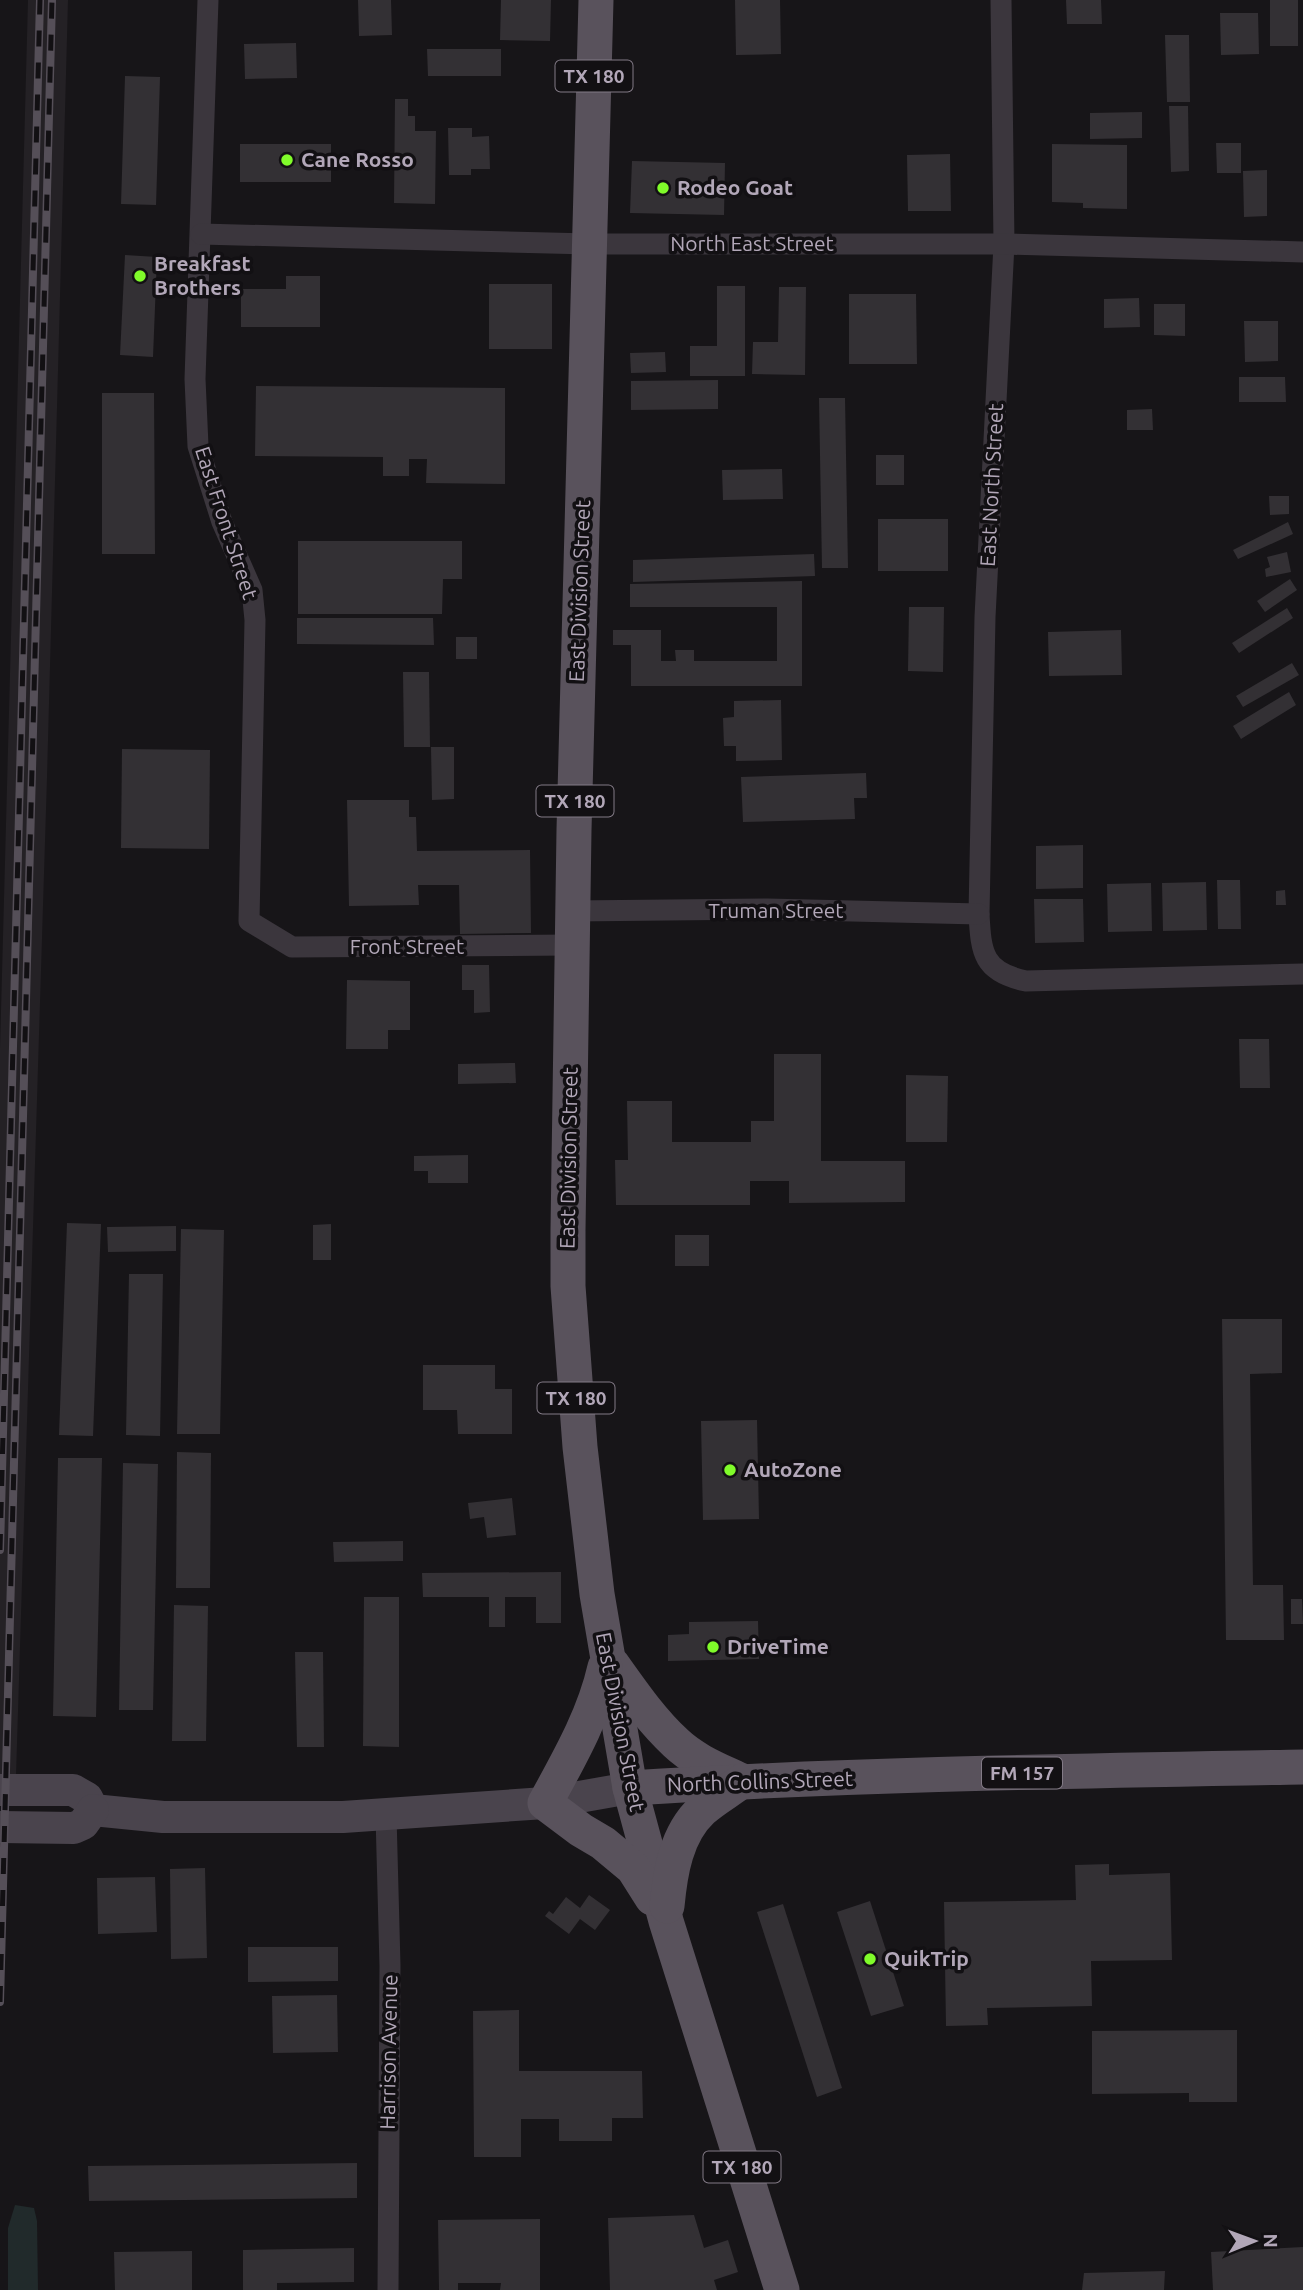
<svg xmlns="http://www.w3.org/2000/svg" width="1303" height="2290" viewBox="0 0 1303 2290" font-family="Ubuntu,sans-serif">
<style>
.built{fill:#242125}
.green{fill:#212a2b}
.building{fill:#333034}
.lines{fill:none;stroke-linecap:round;stroke-linejoin:round}
.minor{stroke:#3b363d;stroke-width:21}
.secondary{stroke:#4a444d;stroke-width:32}
.primary{stroke:#59525c;stroke-width:35}
.rail-casing{stroke:#554f58;stroke-width:8}
.rail{stroke:#121013;stroke-width:5;stroke-dasharray:16;stroke-linecap:butt}
.poi-dot{fill:#80fb2a;stroke:#121013;stroke-width:2.5}
.labels{text-anchor:middle;stroke-width:7;stroke-linejoin:round;paint-order:stroke}
.shield{fill:#121013;stroke:#827a86;stroke-width:2}
.shield-label{font-size:19px;font-weight:bold;fill:#b2a7b8}
.poi-label{font-size:21px;font-weight:bold;fill:#b2a7b8;stroke:#121013;text-anchor:start}
.street-label{font-size:21px;fill:#b2a7b8;stroke:#121013}
</style>
<rect width="100%" height="100%" fill="#171518"/>
<polygon class="built" points="28,0 68,0 47,777 16,1776 0,1776 0,1049"/>
<polygon class="green" points="15,2205 34,2208 37,2221 38,2290 8,2290 8,2228"/>
<g class="building">
<polygon points="358,0 391,0 392,35 359,36"/>
<polygon points="501,0 551,0 550,41 500,40"/>
<polygon points="735,0 780,0 781,54 736,55"/>
<polygon points="1066,0 1101,0 1102,24 1067,24"/>
<rect x="1270" y="0" width="28" height="46"/>
<polygon points="1220,13 1258,13 1259,54 1221,55"/>
<polygon points="1165,35 1189,35 1190,102 1167,102"/>
<polygon points="296,43 297,78 245,79 244,44"/>
<polygon points="427,49 501,49 501,76 428,76"/>
<polygon points="125,76 160,77 156,205 121,204"/>
<polygon points="395,99 408,99 408,116 415,116 415,131 436,131 435,204 394,203"/>
<polygon points="1169,106 1188,106 1189,171 1171,172"/>
<polygon points="1142,112 1142,138 1090,139 1090,113"/>
<polygon points="448,128 472,128 472,137 489,136 490,169 471,169 471,175 449,175"/>
<polygon points="1216,143 1241,143 1241,173 1217,173"/>
<rect x="240" y="144" width="91" height="38"/>
<polygon points="1052,144 1127,145 1127,209 1083,208 1083,203 1052,202"/>
<polygon points="950,154 951,211 908,211 907,155"/>
<polygon points="632,161 725,163 724,215 630,213"/>
<polygon points="1267,170 1267,216 1244,217 1243,171"/>
<polygon points="125,255 157,257 153,357 120,355"/>
<polygon points="286,276 320,276 320,327 241,327 241,289 286,289"/>
<rect x="489" y="284" width="63" height="65"/>
<polygon points="717,286 745,286 745,376 690,376 690,346 717,346"/>
<polygon points="779,287 806,287 805,375 752,374 753,342 778,342"/>
<polygon points="849,294 916,294 917,364 849,364"/>
<polygon points="1139,298 1140,327 1104,328 1104,299"/>
<polygon points="1154,304 1185,304 1185,336 1154,335"/>
<polygon points="1244,321 1278,321 1278,361 1245,362"/>
<polygon points="665,352 666,372 631,373 630,353"/>
<polygon points="1239,377 1285,377 1286,402 1239,402"/>
<polygon points="718,380 718,409 631,410 631,381"/>
<polygon points="256,386 505,388 505,484 426,483 427,459 409,459 409,476 383,476 383,457 255,456"/>
<polygon points="102,393 154,393 155,554 102,554"/>
<polygon points="819,398 845,398 848,568 822,568"/>
<polygon points="1152,409 1153,430 1127,430 1127,410"/>
<rect x="876" y="455" width="28" height="30"/>
<polygon points="782,469 783,499 723,500 722,470"/>
<polygon points="1269,496 1289,496 1289,514 1270,515"/>
<rect x="878" y="519" width="70" height="52"/>
<polygon points="1288,522 1293,534 1238,559 1233,550"/>
<polygon points="298,541 462,541 462,579 443,579 442,614 298,614"/>
<polygon points="1287,552 1291,572 1266,577 1265,569 1270,567 1267,557"/>
<polygon points="814,554 815,576 633,582 633,560"/>
<polygon points="1290,579 1297,590 1265,612 1257,601"/>
<polygon points="802,581 802,686 631,686 631,645 613,645 613,630 661,630 661,661 676,661 675,650 694,650 694,661 777,661 777,607 630,607 630,584"/>
<polygon points="909,607 944,607 943,672 908,671"/>
<polygon points="1287,608 1293,618 1239,653 1232,643"/>
<polygon points="297,618 433,618 434,645 297,644"/>
<polygon points="1121,630 1122,675 1049,676 1048,632"/>
<rect x="456" y="637" width="21" height="22"/>
<polygon points="1292,663 1299,675 1243,707 1236,696"/>
<polygon points="403,672 429,672 430,747 404,747"/>
<polygon points="1289,692 1296,705 1241,739 1233,726"/>
<polygon points="781,700 782,760 736,761 736,746 724,746 723,718 734,717 734,701"/>
<polygon points="431,747 454,747 454,799 432,800"/>
<polygon points="122,749 210,750 209,849 121,848"/>
<polygon points="866,773 867,798 854,798 855,819 743,822 741,777"/>
<polygon points="347,800 409,800 409,817 416,817 417,851 530,850 531,933 460,934 459,885 418,885 419,905 349,906"/>
<polygon points="1083,845 1083,888 1036,889 1036,846"/>
<polygon points="1217,880 1240,880 1241,929 1218,929"/>
<polygon points="1206,882 1207,930 1163,931 1162,883"/>
<polygon points="1151,883 1152,931 1108,932 1107,884"/>
<polygon points="1285,890 1286,905 1276,905 1276,891"/>
<polygon points="1034,899 1083,899 1084,942 1035,943"/>
<polygon points="462,965 489,965 490,1012 474,1013 474,990 462,990"/>
<polygon points="347,980 410,981 410,1030 388,1030 388,1049 346,1049"/>
<polygon points="1239,1039 1269,1039 1270,1088 1240,1088"/>
<polygon points="774,1054 821,1054 821,1161 905,1161 905,1202 789,1203 789,1181 750,1181 750,1205 616,1205 615,1160 628,1160 627,1101 672,1101 672,1142 751,1142 751,1121 774,1121"/>
<polygon points="515,1063 516,1083 458,1084 458,1064"/>
<polygon points="906,1075 948,1076 947,1142 906,1142"/>
<polygon points="468,1155 468,1183 428,1183 428,1171 414,1171 414,1156"/>
<polygon points="67,1223 101,1224 93,1436 59,1435"/>
<polygon points="331,1224 331,1260 313,1260 313,1225"/>
<polygon points="176,1226 176,1251 108,1252 107,1227"/>
<polygon points="181,1229 224,1230 220,1434 177,1434"/>
<rect x="675" y="1235" width="34" height="31"/>
<polygon points="129,1274 163,1274 160,1436 126,1435"/>
<polygon points="1222,1319 1282,1319 1282,1373 1250,1374 1253,1585 1283,1585 1284,1640 1226,1640"/>
<polygon points="423,1365 495,1365 495,1389 512,1389 512,1434 458,1434 457,1410 423,1410"/>
<polygon points="757,1420 759,1519 703,1520 701,1421"/>
<polygon points="177,1452 211,1453 210,1588 176,1588"/>
<polygon points="58,1458 102,1458 96,1717 53,1716"/>
<polygon points="123,1463 158,1464 153,1710 119,1710"/>
<polygon points="512,1498 516,1535 487,1538 484,1517 470,1519 468,1503"/>
<polygon points="403,1541 403,1561 334,1562 333,1542"/>
<polygon points="561,1572 561,1623 536,1623 536,1597 505,1597 505,1627 489,1627 489,1597 423,1597 422,1573"/>
<polygon points="364,1597 399,1597 399,1747 363,1746"/>
<polygon points="1291,1599 1302,1599 1303,1624 1291,1624"/>
<polygon points="174,1605 208,1606 206,1741 172,1741"/>
<polygon points="758,1621 759,1659 668,1661 668,1635 689,1634 689,1622"/>
<polygon points="295,1652 323,1652 324,1747 297,1747"/>
<polygon points="1109,1864 1109,1875 1170,1873 1172,1960 1091,1961 1092,2006 987,2008 988,2025 946,2026 944,1902 1076,1900 1075,1865"/>
<polygon points="205,1868 207,1958 171,1959 170,1869"/>
<polygon points="155,1877 157,1932 98,1934 97,1878"/>
<polygon points="589,1895 610,1910 595,1930 580,1919 569,1934 545,1916 549,1911 553,1914 566,1897 580,1908"/>
<polygon points="870,1901 904,2006 871,2016 837,1912"/>
<polygon points="783,1904 842,2088 817,2097 757,1912"/>
<polygon points="248,1947 338,1947 338,1981 248,1982"/>
<polygon points="337,1995 338,2052 273,2053 272,1996"/>
<polygon points="519,2010 519,2071 642,2071 643,2118 612,2118 612,2141 559,2141 559,2119 521,2119 521,2157 474,2157 473,2011"/>
<polygon points="1237,2030 1237,2102 1189,2102 1189,2093 1092,2094 1092,2031"/>
<polygon points="357,2163 357,2198 89,2201 88,2166"/>
<polygon points="694,2215 704,2248 728,2240 738,2272 714,2280 717,2290 610,2290 608,2218"/>
<polygon points="540,2219 540,2290 500,2290 501,2283 458,2283 458,2290 439,2290 438,2220"/>
<polygon points="1303,2247 1303,2290 1213,2290 1211,2252"/>
<polygon points="354,2248 354,2282 277,2283 277,2290 243,2290 243,2250"/>
<polygon points="192,2251 192,2290 115,2290 114,2252"/>
<polygon points="1165,2271 1164,2290 1082,2290 1084,2273"/>
</g>
<g class="lines">
<g class="minor">
<polyline points="208,0 195,379 198,446 222,522 252,590 255,620 249,921 292,947 572,945"/>
<path d="M1001 0 1004 244 985 617 979 914C981 953 983 972 1026 981L1303 974"/>
<polyline points="201,234 590,244 1004,244 1303,252"/>
<polyline points="573,911 767,909 979,914"/>
<polyline points="386,1815 390,1966 388,2290"/>
</g>
<g class="secondary">
<polyline points="0,1790 73,1790 87,1798 93,1810"/>
<polyline points="93,1810 163,1817 343,1817 545,1803 630,1788"/>
<polyline points="0,1827 74,1828 83,1824 93,1810"/>
</g>
<g class="primary">
<polyline points="596,0 574,830 568,1230 568,1286 580,1447 597,1594 630,1788 666,1921 782,2290"/>
<path d="M612 1664C632 1692 651 1720 676 1743 695 1761 719 1770 742 1781"/>
<path d="M605 1667C594 1716 569 1759 545 1803L581 1830 603 1843 633 1868 652 1898"/>
<path d="M630 1788C854 1774 1079 1771 1303 1767"/>
<path d="M667 1906C670 1873 676 1834 702 1810 714 1799 729 1791 742 1781"/>
</g>
<defs>
<g id="rail">
<polyline points="0,1550 40,0"/>
<polyline points="0,2002 52,0"/>
</g>
</defs>
<use href="#rail" class="rail-casing"/>
<use href="#rail" class="rail"/>
</g>
<g class="poi-dot">
<circle cx="287" cy="160" r="7"/>
<circle cx="663" cy="188" r="7"/>
<circle cx="140" cy="276" r="7"/>
<circle cx="730" cy="1470" r="7"/>
<circle cx="713" cy="1647" r="7"/>
<circle cx="870" cy="1959" r="7"/>
</g>
<g class="labels">
<g class="shield">
<rect x="555.5" y="60.5" width="77" height="31" rx="5"/>
<rect x="536.5" y="785.5" width="77" height="31" rx="5"/>
<rect x="537.5" y="1382.5" width="77" height="31" rx="5"/>
<rect x="982" y="1757.5" width="80" height="31" rx="5"/>
<rect x="703.5" y="2151.5" width="77" height="31" rx="5"/>
</g>
<g class="shield-label">
<text x="594" y="83">TX 180</text>
<text x="575" y="808">TX 180</text>
<text x="576" y="1405">TX 180</text>
<text x="1022" y="1780">FM 157</text>
<text x="742" y="2174">TX 180</text>
</g>
<g class="poi-label">
<text x="301" y="167">Cane Rosso</text>
<text x="677" y="195">Rodeo Goat</text>
<text x="154" y="271">Breakfast<tspan x="154" dy="24">Brothers</tspan></text>
<text x="744" y="1477">AutoZone</text>
<text x="727" y="1654">DriveTime</text>
<text x="884" y="1966">QuikTrip</text>
</g>
<g class="street-label">
<text x="752" y="251">North East Street</text>
<text transform="translate(992 485) rotate(-87)" y="7">East North Street</text>
<text transform="translate(226 523) rotate(72)" y="7">East Front Street</text>
<text transform="translate(580 591) rotate(-88)" y="7">East Division Street</text>
<text x="776" y="918">Truman Street</text>
<text x="407" y="954">Front Street</text>
<text transform="translate(569 1158) rotate(-89)" y="7">East Division Street</text>
<text transform="translate(620 1722) rotate(79)" y="7">East Division Street</text>
<text transform="translate(760 1782) rotate(-2)" y="7">North Collins Street</text>
<text transform="translate(389 2052) rotate(-89)" y="7">Harrison Avenue</text>
</g>
</g>
<g transform="translate(1254 2241) rotate(89)" stroke="#121013" stroke-width="5" paint-order="stroke">
<path d="M0-5L12 26L0 18L-12 26Z" fill="#b2a7b8"/>
<text y="-10" font-size="19" font-weight="bold" text-anchor="middle" fill="#b2a7b8">N</text>
</g>
</svg>
